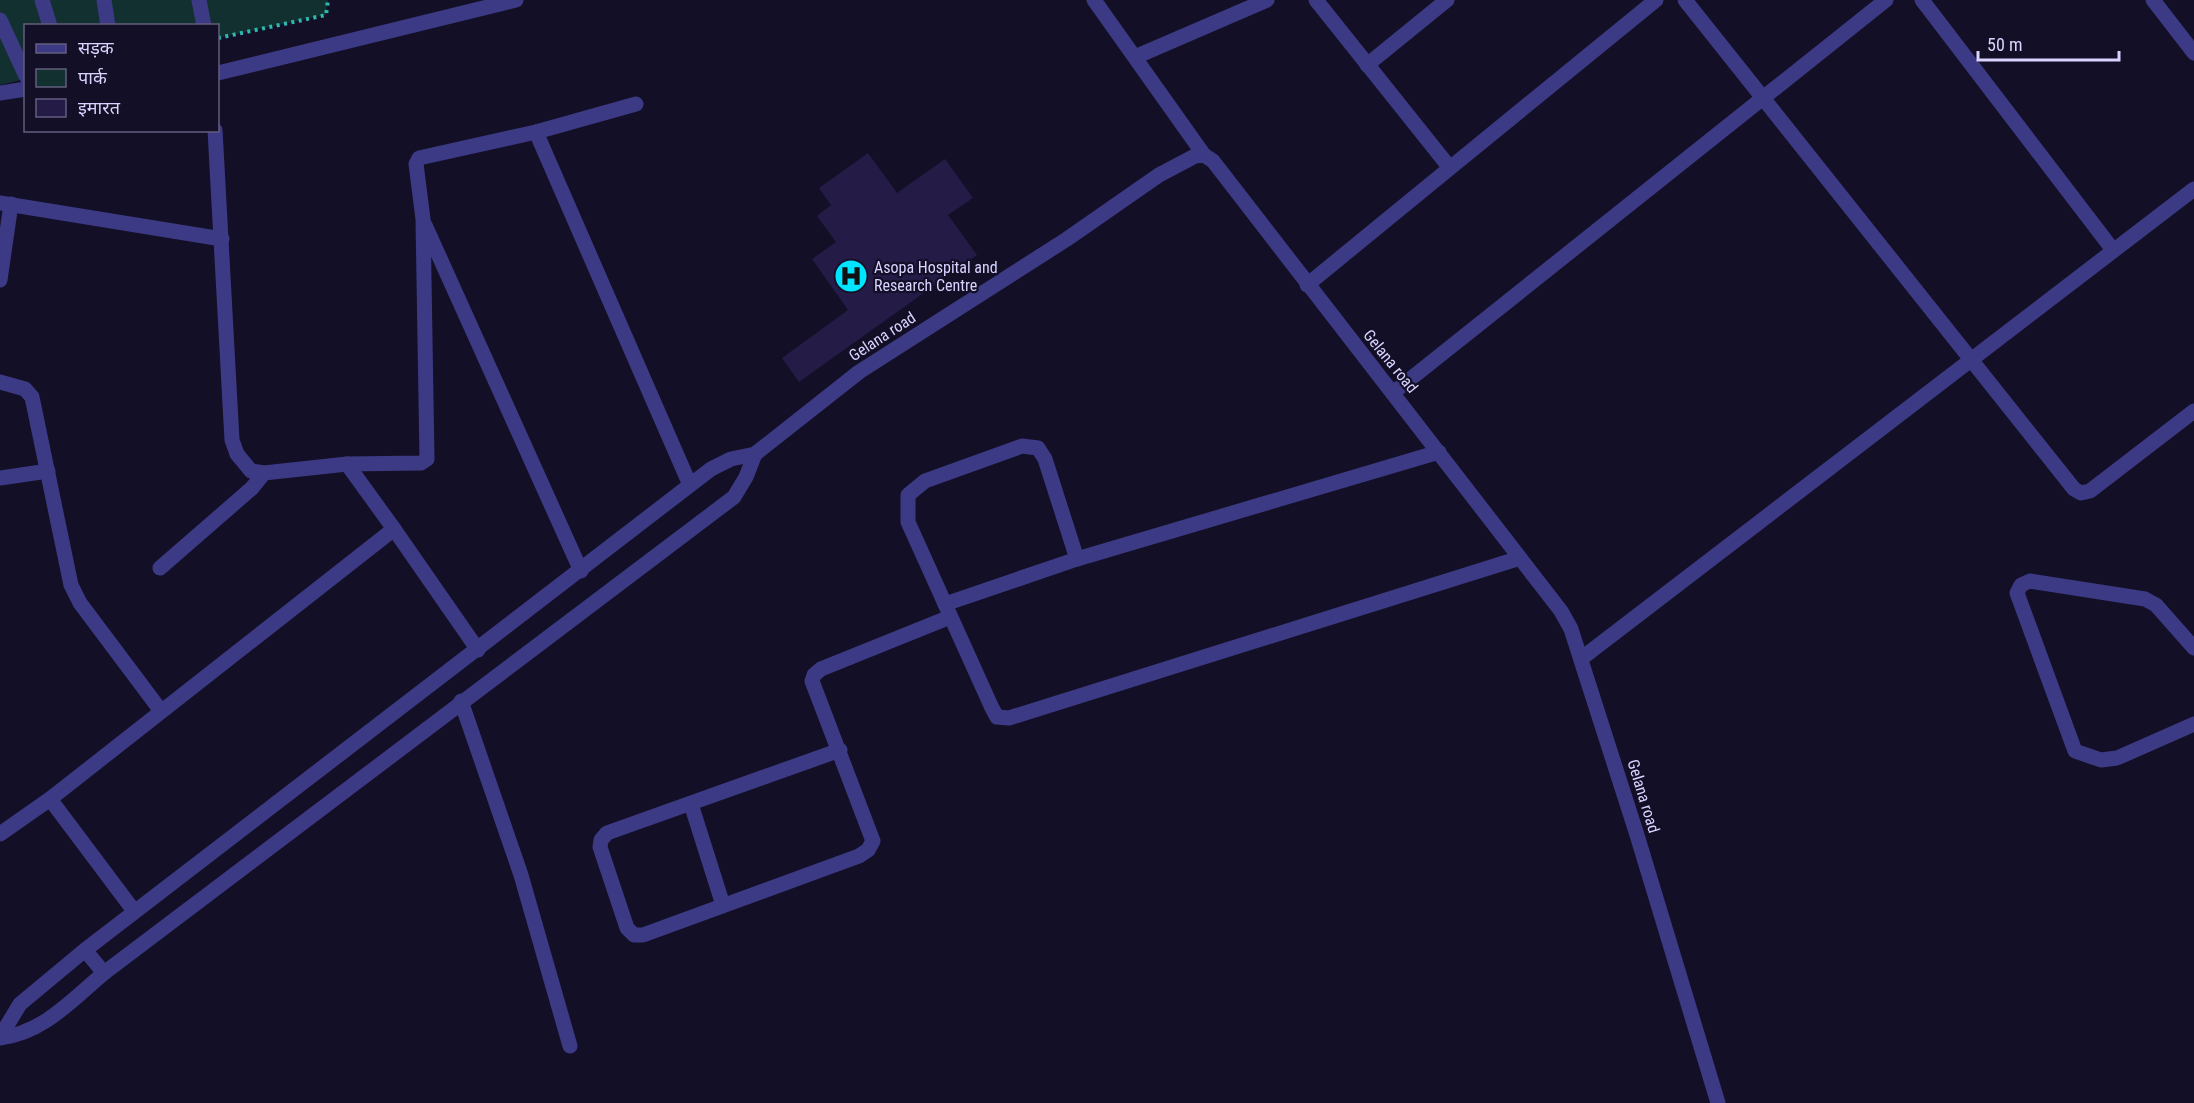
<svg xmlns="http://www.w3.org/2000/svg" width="2194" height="1103" viewBox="0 0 2194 1103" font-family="'Roboto Condensed','Noto Sans Devanagari',sans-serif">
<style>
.green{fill:#12302f}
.building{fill:#241b47}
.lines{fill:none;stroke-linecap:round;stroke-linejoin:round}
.path{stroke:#2fb8b0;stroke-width:4;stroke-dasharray:3 4.5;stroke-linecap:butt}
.minor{stroke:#3d3a85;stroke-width:15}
.labels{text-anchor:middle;stroke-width:4.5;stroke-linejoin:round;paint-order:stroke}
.poi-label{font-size:16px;fill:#d9d4ff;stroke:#130f26;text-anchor:start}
.street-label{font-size:16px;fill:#d9d4ff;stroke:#130f26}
</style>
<rect width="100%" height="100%" fill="#130f26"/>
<polygon class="green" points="0,0 328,0 326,15 218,38 218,26 26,26 25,79 0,85"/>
<polygon class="building" points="868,153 897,193 945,159 973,198 948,215 977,255 799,382 782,358 848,310 812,259 836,242 817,216 831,205 819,188"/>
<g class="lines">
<polyline class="path" points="218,38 326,15 328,0"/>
<g class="minor">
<polyline points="42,0 50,26"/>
<polyline points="104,0 108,26"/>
<polyline points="199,0 204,26"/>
<polyline points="1094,0 1204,155"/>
<polyline points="1316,0 1450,168 1656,0"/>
<polyline points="1685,0 2074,489 2081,493 2090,491 2194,411"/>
<polyline points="1922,0 2113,250"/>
<polyline points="2153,0 2194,53"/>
<polyline points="0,20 26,76"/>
<polyline points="1135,57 1267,0"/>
<polyline points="1367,65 1447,0"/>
<polyline points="218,73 516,0"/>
<polyline points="0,93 26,89"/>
<polyline points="536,132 690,485"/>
<polyline points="0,203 222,239"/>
<polyline points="425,225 581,571"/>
<polyline points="0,280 11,204"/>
<polyline points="1307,285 1450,168"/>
<polyline points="0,382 25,389 32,397 71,585 80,603 161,711"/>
<polyline points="1394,392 1886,0"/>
<polyline points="347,464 421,463 427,459 423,219 416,164 419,158 536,132 636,104"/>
<polyline points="0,478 48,471"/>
<polyline points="394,529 478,650"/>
<polyline points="1077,559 1045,459 1038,448 1022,446 925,481 908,495 908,522 992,708 997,717 1009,718 1520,558"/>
<polyline points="160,568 252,488 264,473"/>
<polyline points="945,604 1077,559 1439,452"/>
<polyline points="2194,648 2156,605 2145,599 2030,581 2021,585 2017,593 2075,751 2101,760 2117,758 2194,724"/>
<polyline points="1582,658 2194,189"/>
<polyline points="461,701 521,875 570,1046"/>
<polyline points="840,750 607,833 601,840 600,847 627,928 634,935 643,935 859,856 868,850 873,841 812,681 814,675 821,669 950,617"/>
<polyline points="50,799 134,911"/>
<polyline points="691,804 723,905"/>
<polyline points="0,834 50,799 394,529 347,464 264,473 251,471 237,454 232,440 215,130"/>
<polyline points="85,950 104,973"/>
<polyline points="0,1037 20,1004 85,950 711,469 731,459 755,454 859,372 1067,239 1159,175 1195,156 1204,155 1213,161 1561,611 1571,629 1637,835 1718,1103"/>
<path d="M0 1038C43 1033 72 1000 104 973L734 497 746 477 755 454"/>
</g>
</g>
<defs>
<symbol id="hospital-disc" viewBox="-11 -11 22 22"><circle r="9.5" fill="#00e5ff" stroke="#130f26"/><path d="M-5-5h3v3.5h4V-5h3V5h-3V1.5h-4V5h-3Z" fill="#111"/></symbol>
</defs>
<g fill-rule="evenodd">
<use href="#hospital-disc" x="832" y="257" width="38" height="38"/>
</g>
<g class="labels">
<g class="poi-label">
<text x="874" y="273">Asopa Hospital and<tspan x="874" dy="18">Research Centre</tspan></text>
</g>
<g class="street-label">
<text transform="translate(882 336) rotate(-33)" y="6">Gelana road</text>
<text transform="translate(1391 361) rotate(51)" y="6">Gelana road</text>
<text transform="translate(1644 796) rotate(73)" y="6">Gelana road</text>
</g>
</g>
<rect x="24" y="24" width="195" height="108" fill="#130f26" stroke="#625e7d" stroke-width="1.5"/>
<rect x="36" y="44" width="30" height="9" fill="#3d3a85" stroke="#625e7d" stroke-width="1.5"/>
<text x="78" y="54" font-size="18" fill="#d9d4ff">सड़क</text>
<rect x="36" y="69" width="30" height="18" fill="#12302f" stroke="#625e7d" stroke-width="1.5"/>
<text x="78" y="84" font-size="18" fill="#d9d4ff">पार्क</text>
<rect x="36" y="99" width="30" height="18" fill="#241b47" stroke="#625e7d" stroke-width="1.5"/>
<text x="78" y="114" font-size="18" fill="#d9d4ff">इमारत</text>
<path d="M1978 51v9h141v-9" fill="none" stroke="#d9d4ff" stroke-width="3"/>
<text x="1987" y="51" font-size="18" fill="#d9d4ff" stroke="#130f26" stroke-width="4.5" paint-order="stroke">50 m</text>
</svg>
